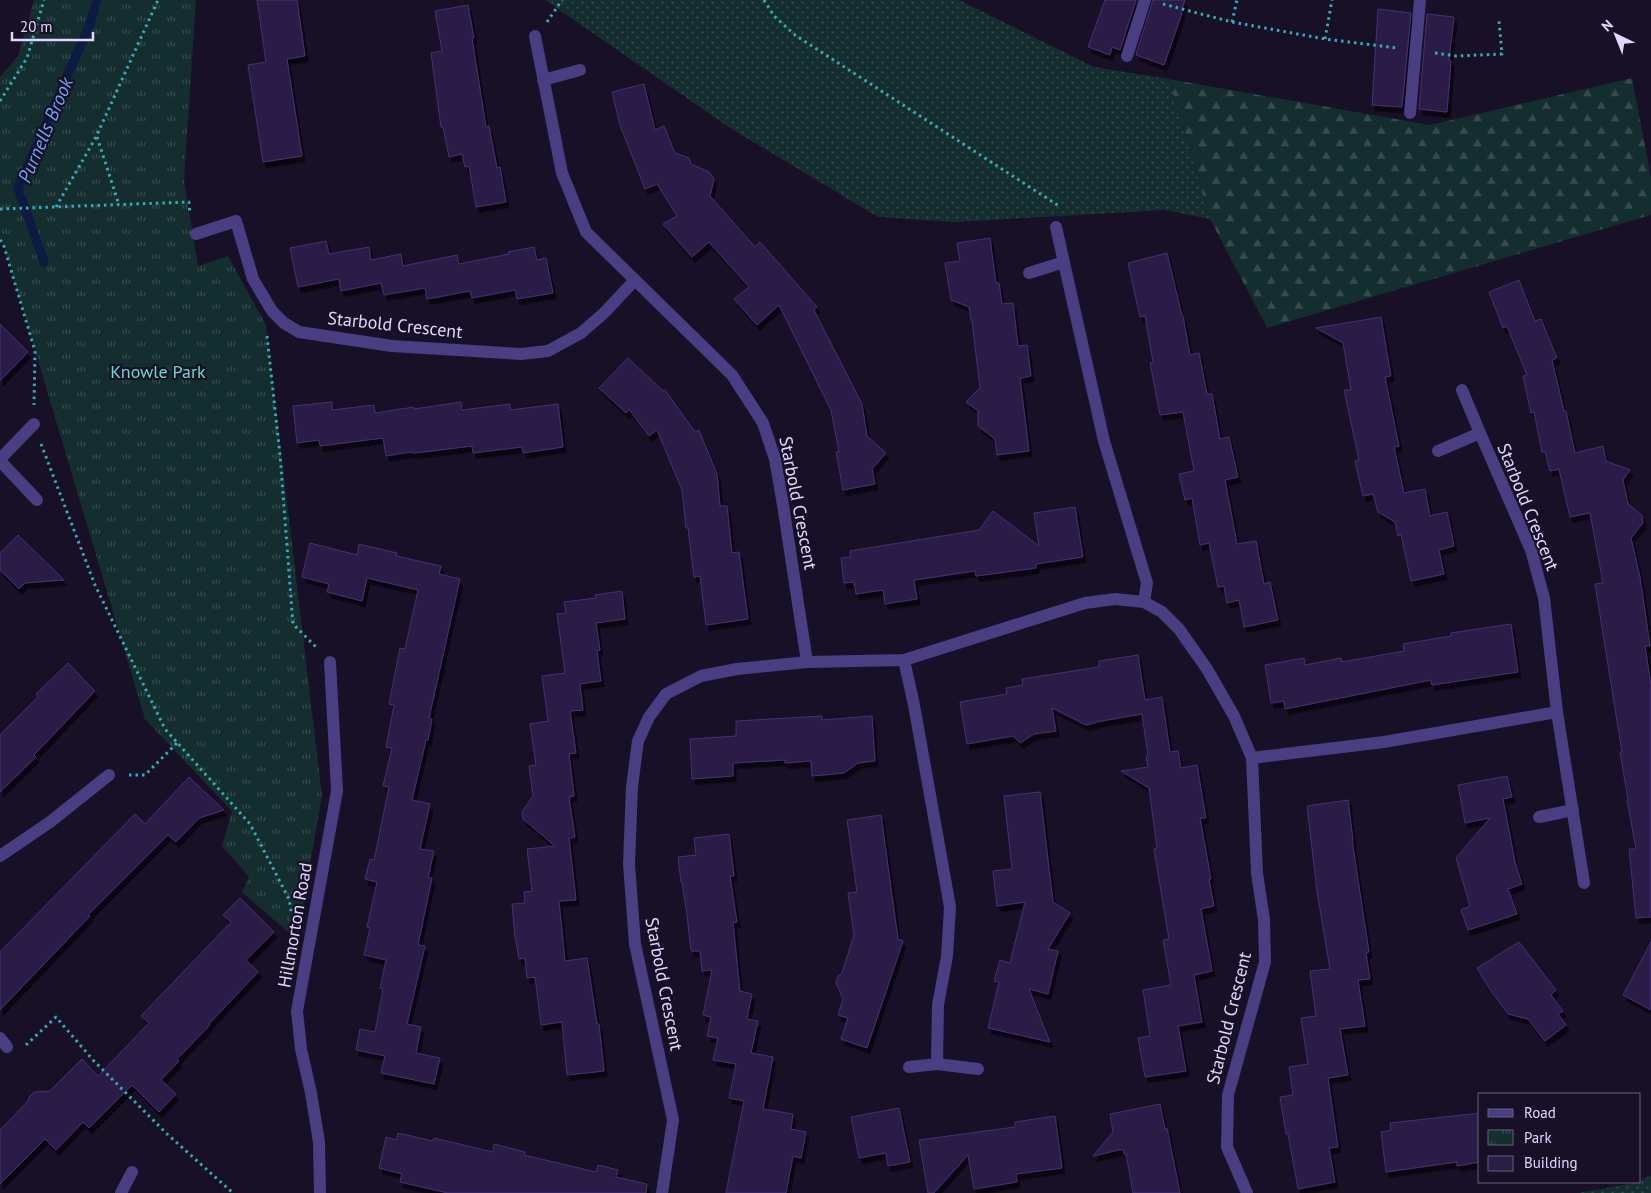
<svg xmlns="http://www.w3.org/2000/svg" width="1651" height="1193" viewBox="0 0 1651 1193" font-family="'PT Sans',sans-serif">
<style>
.grass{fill:url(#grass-dots)}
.forest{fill:url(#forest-firs)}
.park{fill:url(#park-tufts)}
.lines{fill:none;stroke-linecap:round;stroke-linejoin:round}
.stream{stroke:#0d1a42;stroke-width:9}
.building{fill:#2a1d46;stroke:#453171;filter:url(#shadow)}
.path{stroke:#36abb3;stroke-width:3;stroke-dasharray:2.5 4;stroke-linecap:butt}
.minor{stroke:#493e82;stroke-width:12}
.labels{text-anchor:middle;stroke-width:4.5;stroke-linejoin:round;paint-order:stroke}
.street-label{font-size:18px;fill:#e0d7fd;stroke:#171026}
.park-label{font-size:18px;fill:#66dacb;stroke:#171026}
.water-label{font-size:19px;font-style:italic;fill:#6ba6f8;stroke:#171026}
</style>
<defs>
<pattern id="grass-dots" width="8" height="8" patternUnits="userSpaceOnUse" patternTransform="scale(1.25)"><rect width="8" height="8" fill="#142d2f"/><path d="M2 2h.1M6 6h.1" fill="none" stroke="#364b4e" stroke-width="1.8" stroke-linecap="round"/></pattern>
<pattern id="forest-firs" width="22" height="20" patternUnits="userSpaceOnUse" patternTransform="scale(1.25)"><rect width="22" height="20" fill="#142d2f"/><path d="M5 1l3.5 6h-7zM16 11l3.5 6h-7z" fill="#364b4e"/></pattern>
<pattern id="park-tufts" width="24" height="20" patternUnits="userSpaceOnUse" patternTransform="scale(1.25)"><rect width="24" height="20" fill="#142d2f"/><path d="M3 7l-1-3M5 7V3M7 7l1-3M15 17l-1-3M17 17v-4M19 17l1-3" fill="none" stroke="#364b4e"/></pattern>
<filter id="shadow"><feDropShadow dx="3" dy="5.5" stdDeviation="0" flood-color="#0009"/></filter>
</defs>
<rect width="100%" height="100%" fill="#171026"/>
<g class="grass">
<polygon points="545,0 959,0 1094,67 1169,79 1210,219 1165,210 956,222 878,217 730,128"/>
<polygon points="1651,1176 1651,1193 1578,1193 1640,1182 1640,1180"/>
</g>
<polygon class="forest" points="1632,78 1651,177 1651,215 1267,328 1210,219 1169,79 1430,125"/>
<polygon class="park" points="34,0 196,0 184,180 198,266 228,256 266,325 322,796 297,940 242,892 249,877 222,846 232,811 145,719 3,243 0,240 0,77 18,56"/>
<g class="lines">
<polyline class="stream" points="44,262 18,188 90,24 97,0"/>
</g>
<g class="building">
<polygon points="257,0 297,0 305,56 287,59 302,156 263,162 248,65 266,62"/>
<polygon points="1105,0 1136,0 1120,50 1112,47 1110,55 1088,47"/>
<polygon points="1153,0 1185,0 1181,12 1182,13 1164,65 1136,55"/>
<polygon points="468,5 474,38 472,38 486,127 489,126 497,168 500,167 506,202 476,207 469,166 465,167 462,154 449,157 443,127 441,127 431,53 442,51 435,11"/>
<polygon points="1378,9 1411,13 1402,107 1372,105"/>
<polygon points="1427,14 1454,17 1449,60 1451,61 1447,112 1419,109"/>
<polygon points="644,84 655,130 664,126 675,153 689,158 691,164 709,172 714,179 710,196 755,247 760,242 817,307 814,310 862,404 867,436 886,453 872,469 875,484 843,490 836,452 839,452 831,410 779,305 757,325 734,299 749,287 709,242 692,257 663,224 677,216 657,184 645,189 620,125 612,92"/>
<polygon points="990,238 996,283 999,283 1002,304 1013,303 1018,346 1027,345 1031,376 1020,378 1029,451 997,455 995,439 978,426 978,411 966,402 980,388 972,321 971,321 969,307 951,300 945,263 960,261 957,243"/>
<polygon points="326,241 329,254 369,247 371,260 401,254 403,266 457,255 459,264 509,254 508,252 534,247 537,260 546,258 553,293 517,299 515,290 472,298 470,291 427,299 425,288 384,295 381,283 341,291 339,279 298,287 290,248"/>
<polygon points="1167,253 1182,316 1183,316 1190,355 1199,353 1207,394 1212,394 1220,439 1229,437 1238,477 1225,480 1237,544 1256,541 1264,584 1270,582 1278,620 1244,627 1239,600 1227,603 1224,586 1218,587 1209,543 1200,545 1192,498 1185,500 1179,474 1194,471 1183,412 1160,415 1150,363 1153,362 1145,316 1140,317 1128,263"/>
<polygon points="1519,280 1535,321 1541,319 1557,358 1552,360 1564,411 1566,411 1575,453 1603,446 1606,461 1630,470 1623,480 1628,504 1642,515 1643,523 1631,538 1640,577 1650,646 1645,646 1651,685 1651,917 1636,918 1629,849 1636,849 1627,800 1628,800 1620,752 1622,752 1595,584 1603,583 1590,513 1570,517 1559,469 1550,471 1545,452 1542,452 1534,412 1531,413 1523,376 1527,375 1507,326 1503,328 1489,292"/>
<polygon points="1381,317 1391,376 1385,377 1399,446 1394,447 1404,493 1425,489 1430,516 1447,512 1454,546 1439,550 1444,574 1411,581 1401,535 1398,536 1395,522 1378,512 1373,494 1363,496 1355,461 1359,460 1344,390 1351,390 1343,343 1316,328"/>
<polygon points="0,324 28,352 0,381"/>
<polygon points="628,358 663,391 665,390 695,432 699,430 717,474 720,506 727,506 732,553 739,552 748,619 706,625 700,576 694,577 688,528 686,528 682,490 657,430 649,436 629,409 626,413 599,388"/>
<polygon points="332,402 332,410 374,405 375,413 414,407 414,409 461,402 462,410 510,404 510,410 558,404 563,447 523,453 522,447 473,453 472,446 415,453 410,452 386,456 383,438 320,446 319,440 297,443 293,406"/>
<polygon points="1075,507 1083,557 1036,564 1036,568 976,576 975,571 914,580 917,599 885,604 883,590 856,594 854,582 844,583 841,558 851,557 850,551 979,530 993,511 1039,546 1034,513"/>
<polygon points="18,535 64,580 25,583 19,589 0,570 0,553"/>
<polygon points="310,543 357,555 359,544 397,553 396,556 441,566 439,574 460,579 429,718 432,719 428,740 426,740 412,800 430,804 420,849 434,851 428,878 432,878 418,945 425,946 407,1024 421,1027 416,1053 440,1058 434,1084 381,1073 385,1056 356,1050 360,1029 375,1032 383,989 380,988 386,960 364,955 370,928 367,927 377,882 365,879 370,859 374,860 389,787 383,786 392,748 386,747 394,705 389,704 400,648 405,649 418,590 367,578 362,601 327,592 329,584 302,577"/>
<polygon points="622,591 625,619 596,623 600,650 597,651 601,681 580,684 583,710 570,711 576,753 569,754 574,796 569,797 575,837 569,838 576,900 559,901 565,961 587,958 597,1024 599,1024 604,1071 567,1075 562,1022 541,1025 535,977 527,978 525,958 519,959 515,936 512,904 525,903 524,892 532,891 527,849 555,846 523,819 522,812 533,796 529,766 536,765 530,724 548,721 542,676 565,673 557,614 566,613 564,602 596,598 595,595"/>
<polygon points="1511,624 1518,672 1432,685 1431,680 1285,709 1284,701 1271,703 1265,665 1304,658 1305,665 1341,658 1342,662 1404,651 1403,644 1451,636 1451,633"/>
<polygon points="1138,655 1145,700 1162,697 1170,752 1178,751 1181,768 1197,765 1206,818 1200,818 1211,879 1209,879 1214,906 1201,909 1212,971 1194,975 1202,1022 1178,1026 1186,1071 1145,1077 1138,1038 1150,1036 1143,990 1171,985 1163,940 1169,939 1154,849 1157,848 1149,788 1121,771 1148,767 1146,757 1148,756 1142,714 1096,722 1095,723 1086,725 1052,708 1056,731 1034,734 1020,743 1013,736 967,744 960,702 1007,694 1006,688 1023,685 1022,679 1099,667 1099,661"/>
<polygon points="68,663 95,691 34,755 36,757 0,792 0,735 38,697 36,694"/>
<polygon points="822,716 822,720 872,716 875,761 858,763 844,773 812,776 811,761 785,763 785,760 733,763 733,776 692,779 690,739 736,736 736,721"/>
<polygon points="1507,776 1512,797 1503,799 1515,862 1522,884 1508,889 1517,914 1468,930 1461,910 1470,906 1456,858 1490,818 1465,823 1458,785"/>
<polygon points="189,777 224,810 199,818 176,842 168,835 88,915 90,916 0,1010 0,952 135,814 145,824"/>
<polygon points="1040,792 1053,902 1070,913 1048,949 1058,951 1048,994 1029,989 1050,1042 988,1028 999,982 994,981 1000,960 1010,963 1025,902 997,906 993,871 1012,869 1004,796"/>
<polygon points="1348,800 1353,840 1352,840 1369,952 1366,953 1370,979 1358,980 1365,1026 1340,1029 1348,1075 1328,1078 1338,1147 1329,1148 1335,1182 1298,1189 1288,1134 1286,1134 1280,1097 1293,1095 1289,1067 1308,1064 1301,1018 1316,1016 1310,971 1330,969 1317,891 1307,806"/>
<polygon points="881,815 898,939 903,941 867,1048 841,1039 848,1018 838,1015 843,999 836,983 838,976 842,973 854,935 848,893 857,892 847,820"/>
<polygon points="729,834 734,876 730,876 737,922 733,923 740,991 752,994 747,1019 758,1021 751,1053 773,1057 763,1109 793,1114 791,1129 806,1132 801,1158 793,1156 786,1193 726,1193 744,1101 729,1098 736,1064 713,1060 718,1038 707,1036 711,1017 703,1015 712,970 702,971 700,951 691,951 687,915 682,882 681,882 678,857 696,855 694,838"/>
<polygon points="240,898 274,932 246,960 258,972 209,1024 210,1025 177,1059 179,1061 161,1080 176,1094 159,1112 132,1085 89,1128 83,1122 56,1150 45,1139 0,1184 0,1130 28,1101 29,1097 34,1092 50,1091 82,1059 98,1076 149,1023 141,1016 231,922 223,915"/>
<polygon points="1519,942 1556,990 1551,995 1563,1011 1558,1014 1566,1025 1545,1041 1528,1019 1508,1014 1493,994 1477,968"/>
<polygon points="1651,942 1651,1010 1623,995"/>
<polygon points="1160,1104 1165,1129 1167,1128 1180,1193 1133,1193 1126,1154 1124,1154 1123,1149 1093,1156 1113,1132 1110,1114"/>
<polygon points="899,1108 910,1162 888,1166 886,1153 859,1158 851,1117"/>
<polygon points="1480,1113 1480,1162 1457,1166 1457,1162 1386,1172 1381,1132 1391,1130 1390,1123"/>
<polygon points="1055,1116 1062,1168 1016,1174 1017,1182 974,1189 968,1155 934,1193 928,1193 919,1140 1015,1127 1015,1122"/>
<polygon points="398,1133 433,1141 434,1138 493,1152 494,1144 525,1152 524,1155 596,1172 598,1165 618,1170 616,1177 647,1184 646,1193 448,1193 400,1182 402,1174 379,1168 386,1137 396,1140"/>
</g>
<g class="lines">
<g class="path">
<polyline points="764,0 774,16 795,35 1059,206"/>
<polyline points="1163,4 1232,22 1325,39 1397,48"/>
<polyline points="547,22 562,0"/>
<polyline points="1232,22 1237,0"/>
<polyline points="1325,39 1332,0"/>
<polyline points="1435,53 1456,56 1502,54 1499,21"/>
<polyline points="0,101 27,58 44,0"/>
<polyline points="97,137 119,205"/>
<polyline points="56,207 96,137 158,0"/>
<polyline points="0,209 189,202 190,214"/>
<polyline points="0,240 3,243 35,351 34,405"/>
<polyline points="267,336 280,455 293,624 317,648"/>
<polyline points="41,444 95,585 165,729 250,824 289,899 292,915"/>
<polyline points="129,775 145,775 177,743"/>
<polyline points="26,1045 56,1017 93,1060 166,1133 233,1193"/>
</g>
<g class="minor">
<polyline points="535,36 562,173 586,232 732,375 763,423 775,459 783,505 807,662"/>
<polyline points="1127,56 1145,0"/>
<polyline points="543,80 580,70"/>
<polyline points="1410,113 1420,0"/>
<polyline points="1056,227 1104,441 1147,583 1144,602"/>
<polyline points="196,234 236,221 253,279 272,311 284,323 299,332 392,346 521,354 548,351 581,333 604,313 635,280"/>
<polyline points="1029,273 1064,262"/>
<polyline points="1462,390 1480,433 1531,550 1544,598 1557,712 1584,883"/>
<polyline points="1438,451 1480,433"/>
<polyline points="0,459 34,424"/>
<polyline points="0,461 37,500"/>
<polyline points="904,660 914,705 950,907 947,956 938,1005 937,1064"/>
<polyline points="1252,758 1384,742 1557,712"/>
<polyline points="1539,817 1573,810"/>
<polyline points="0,856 50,822 109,775"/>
<polyline points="0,1038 7,1047"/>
<polyline points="909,1067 937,1064 978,1069"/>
<polyline points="121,1193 132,1172"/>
<polyline points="320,1193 319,1142 311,1093 301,1049 297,1011 337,791 330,662"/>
<polyline points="662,1193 673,1120 635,944 629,864 632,786 638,741 649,717 666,694 701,676 737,669 807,662 904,660 1085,603 1115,599 1144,602 1162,612 1179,629 1207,669 1234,716 1252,758 1257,873 1264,920 1265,962 1228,1095 1227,1147 1247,1193"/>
</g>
</g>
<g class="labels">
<g class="street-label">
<text transform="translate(395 325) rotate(6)" y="6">Starbold Crescent</text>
<text transform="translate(798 503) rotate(79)" y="6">Starbold Crescent</text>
<text transform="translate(1528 507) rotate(68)" y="6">Starbold Crescent</text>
<text transform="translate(295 925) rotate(-80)" y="6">Hillmorton Road</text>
<text transform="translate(664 984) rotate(79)" y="6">Starbold Crescent</text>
<text transform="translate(1229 1018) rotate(-76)" y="6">Starbold Crescent</text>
</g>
<g class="park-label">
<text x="158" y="378">Knowle Park</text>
</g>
<g class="water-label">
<text transform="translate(45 130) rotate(-67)" y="7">Purnells Brook</text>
</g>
</g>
<rect x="1478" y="1093" width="162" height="90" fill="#171026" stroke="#67607c"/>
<rect x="1488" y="1109" width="25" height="8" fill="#493e82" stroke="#67607c"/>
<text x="1524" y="1118" font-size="15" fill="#e0d7fd">Road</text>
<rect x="1488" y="1130" width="25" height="15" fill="url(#park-tufts)" stroke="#67607c"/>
<text x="1524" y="1143" font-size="15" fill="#e0d7fd">Park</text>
<rect x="1488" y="1156" width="25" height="15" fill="#2a1d46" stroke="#67607c"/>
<text x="1524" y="1168" font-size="15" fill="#e0d7fd">Building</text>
<g transform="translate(1616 35) rotate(317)" stroke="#171026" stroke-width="4" paint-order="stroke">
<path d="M0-4L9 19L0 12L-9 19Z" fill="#e0d7fd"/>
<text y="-8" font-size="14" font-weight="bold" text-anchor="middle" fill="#e0d7fd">N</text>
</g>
<path d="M12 32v8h81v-8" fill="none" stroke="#e0d7fd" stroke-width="2.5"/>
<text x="20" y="32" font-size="15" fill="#e0d7fd" stroke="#171026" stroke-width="4" paint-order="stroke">20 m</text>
</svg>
